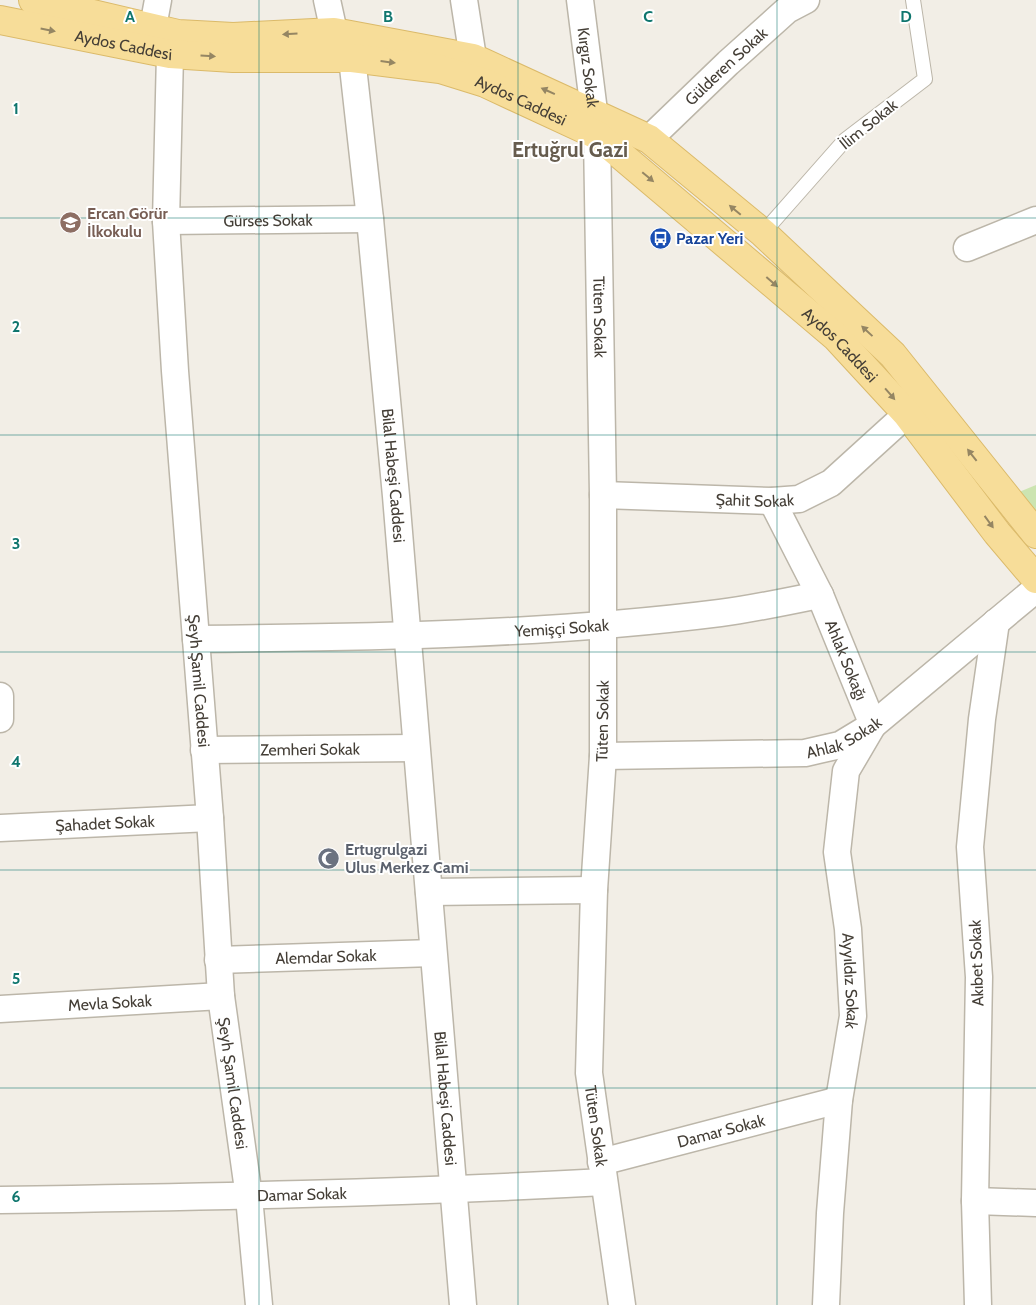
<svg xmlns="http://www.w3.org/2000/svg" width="1036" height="1305" viewBox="0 0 1036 1305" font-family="Cabin,sans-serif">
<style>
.green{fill:#cce4b1}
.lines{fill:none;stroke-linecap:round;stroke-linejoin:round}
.service-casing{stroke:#bcb6a9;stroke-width:16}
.minor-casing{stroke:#bcb6a9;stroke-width:29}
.primary-casing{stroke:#dbba6a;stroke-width:30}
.service{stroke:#fff;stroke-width:14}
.minor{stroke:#fff;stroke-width:26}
.primary{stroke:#f7dd99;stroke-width:28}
.oneway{fill:#958663}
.grid{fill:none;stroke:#0f766e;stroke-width:1;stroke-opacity:0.55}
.labels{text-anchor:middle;stroke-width:4;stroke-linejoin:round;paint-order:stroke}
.street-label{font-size:16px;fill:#443e36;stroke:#fff}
.education-label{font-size:16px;font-weight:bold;fill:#785e54;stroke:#fff;text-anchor:start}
.transit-label{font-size:16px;font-weight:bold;fill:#164399;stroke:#fff;text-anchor:start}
.worship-label{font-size:16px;font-weight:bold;fill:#5b616d;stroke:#fff;text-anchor:start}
.district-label{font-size:21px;font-weight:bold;fill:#665c4e;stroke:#fff}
.grid-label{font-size:16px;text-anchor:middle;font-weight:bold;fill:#0f766e;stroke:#fff;stroke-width:4;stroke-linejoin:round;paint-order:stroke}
</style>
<rect width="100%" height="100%" fill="#f2eee6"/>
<polygon class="green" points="1036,485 1036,517 1014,494"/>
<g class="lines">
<defs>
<polyline id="service" points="763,233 845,140 925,79 913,0"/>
<g id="minor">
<path id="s1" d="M327 0 334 32 352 58 370 219 396 496 463 1305"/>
<polyline points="464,0 473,58"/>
<path id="s2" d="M580 0 597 135 603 495V756L594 890 589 1073 622 1305"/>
<polyline points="153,27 158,0"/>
<path id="s3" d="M170 54 166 221 175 371 210 818 221 996 249 1197 259 1305"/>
<path id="s4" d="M649 139 728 63 787 10 806 0"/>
<path id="s5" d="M166 221 370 219"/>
<polyline points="967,248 1036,220"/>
<path id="s6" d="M603 495 772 501 799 499 831 483 907 414"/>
<path id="s7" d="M820 595 873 725 846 771 837 852 848 929 853 1016 839 1100 830 1213 826 1305"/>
<path id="s8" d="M196 639C371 637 546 635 720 613 753 609 787 601 820 595L772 501"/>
<polyline points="0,696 0,719"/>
<path id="s9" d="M204 750 416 748"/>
<path id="s10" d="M603 756 805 753 840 745 873 725 1036 589"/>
<path id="s11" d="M0 828 210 818"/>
<polyline points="429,892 594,890"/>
<path id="s12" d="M218 960 433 953"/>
<path id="s13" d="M0 1009 221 996"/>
<path id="s14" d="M601 1162 839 1100"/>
<path id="s15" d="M0 1200C202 1197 403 1193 604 1182"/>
<polyline points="975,1201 1036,1203"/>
<polyline points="978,1305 975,1201 979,977 970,847 982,719 996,622"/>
</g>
<g id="primary">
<polyline points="33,0 178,34 233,37 334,32 473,58 649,139 763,233 893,355 1036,534"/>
<path id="s16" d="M0 20 170 54 233 58H352L440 69 485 83 597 135 836 337 907 414 997 533 1036 579"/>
</g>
</defs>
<use href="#service" class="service-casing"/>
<use href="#minor" class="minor-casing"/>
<use href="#primary" class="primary-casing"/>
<use href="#service" class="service"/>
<use href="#minor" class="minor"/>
<use href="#primary" class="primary"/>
</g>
<defs><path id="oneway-solid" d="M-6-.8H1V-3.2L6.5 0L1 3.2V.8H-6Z" transform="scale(1.25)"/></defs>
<g class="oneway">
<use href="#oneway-solid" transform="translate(48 30) rotate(11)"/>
<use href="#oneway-solid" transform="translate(290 34) rotate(177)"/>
<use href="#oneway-solid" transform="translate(208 56) rotate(4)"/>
<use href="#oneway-solid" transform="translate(388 62) rotate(7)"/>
<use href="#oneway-solid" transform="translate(548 91) rotate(-156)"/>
<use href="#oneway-solid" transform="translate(648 177) rotate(40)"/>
<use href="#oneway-solid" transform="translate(735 210) rotate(-140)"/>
<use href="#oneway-solid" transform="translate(772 282) rotate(41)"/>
<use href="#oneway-solid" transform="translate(867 331) rotate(-137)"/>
<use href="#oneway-solid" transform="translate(890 394) rotate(49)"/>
<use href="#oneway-solid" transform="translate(972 455) rotate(-128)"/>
<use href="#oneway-solid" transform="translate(989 522) rotate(54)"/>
</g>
<path class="grid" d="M259 0V1305M518 0V1305M777 0V1305M0 218H1036M0 435H1036M0 652H1036M0 870H1036M0 1088H1036"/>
<defs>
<symbol id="school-disc" viewBox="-11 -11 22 22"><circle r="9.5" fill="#8d6e63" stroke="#fff"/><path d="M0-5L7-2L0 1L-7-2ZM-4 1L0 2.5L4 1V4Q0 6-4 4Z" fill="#fff"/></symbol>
<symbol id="bus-disc" viewBox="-11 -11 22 22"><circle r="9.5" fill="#1a4fb4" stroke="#fff"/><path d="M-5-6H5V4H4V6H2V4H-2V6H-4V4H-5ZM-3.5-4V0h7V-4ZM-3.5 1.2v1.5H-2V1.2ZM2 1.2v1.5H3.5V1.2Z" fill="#fff"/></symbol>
<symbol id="mosque-disc" viewBox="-11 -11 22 22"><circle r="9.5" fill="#6b7280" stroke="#fff"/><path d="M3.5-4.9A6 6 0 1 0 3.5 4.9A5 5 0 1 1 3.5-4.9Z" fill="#fff"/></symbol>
</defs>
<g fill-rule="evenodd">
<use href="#school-disc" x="58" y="210" width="25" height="25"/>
<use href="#bus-disc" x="648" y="226" width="25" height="25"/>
<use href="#mosque-disc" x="316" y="846" width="25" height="25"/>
</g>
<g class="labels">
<g class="street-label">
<text dy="6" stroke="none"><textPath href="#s16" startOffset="126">Aydos Caddesi</textPath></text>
<text dy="6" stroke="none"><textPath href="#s4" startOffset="106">Gülderen Sokak</textPath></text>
<text dy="6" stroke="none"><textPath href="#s2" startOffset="68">Kırgız Sokak</textPath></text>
<text dy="6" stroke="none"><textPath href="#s16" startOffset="531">Aydos Caddesi</textPath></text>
<text transform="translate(868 124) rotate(-39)" y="6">İlim Sokak</text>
<text dy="6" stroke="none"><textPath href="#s5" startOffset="102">Gürses Sokak</textPath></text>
<text dy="6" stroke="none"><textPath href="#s2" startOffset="318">Tüten Sokak</textPath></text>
<text dy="6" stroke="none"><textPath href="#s16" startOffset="936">Aydos Caddesi</textPath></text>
<text dy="6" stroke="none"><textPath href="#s1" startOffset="484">Bilal Habeşi Caddesi</textPath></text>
<text dy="6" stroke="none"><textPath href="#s6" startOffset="152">Şahit Sokak</textPath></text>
<text dy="6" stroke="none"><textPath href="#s8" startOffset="366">Yemişçi Sokak</textPath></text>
<text dy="6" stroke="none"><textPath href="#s7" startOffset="70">Ahlak Sokağı</textPath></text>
<text dy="6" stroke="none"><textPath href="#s3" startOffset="628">Şeyh Şamil Caddesi</textPath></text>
<text transform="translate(602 721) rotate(-89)" y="6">Tüten Sokak</text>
<text dy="6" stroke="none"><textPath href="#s10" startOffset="244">Ahlak Sokak</textPath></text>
<text dy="6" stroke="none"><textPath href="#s9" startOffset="106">Zemheri Sokak</textPath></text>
<text dy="6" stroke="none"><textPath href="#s11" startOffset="105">Şahadet Sokak</textPath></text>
<text dy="6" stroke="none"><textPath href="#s12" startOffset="108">Alemdar Sokak</textPath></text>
<text transform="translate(976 963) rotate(-92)" y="6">Akıbet Sokak</text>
<text dy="6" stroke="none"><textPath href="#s7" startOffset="405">Ayyıldız Sokak</textPath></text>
<text dy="6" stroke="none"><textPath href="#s13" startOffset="110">Mevla Sokak</textPath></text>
<text dy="6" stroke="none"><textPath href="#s3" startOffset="1032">Şeyh Şamil Caddesi</textPath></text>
<text dy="6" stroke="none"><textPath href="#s1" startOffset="1109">Bilal Habeşi Caddesi</textPath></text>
<text dy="6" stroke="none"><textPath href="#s2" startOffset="1128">Tüten Sokak</textPath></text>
<text dy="6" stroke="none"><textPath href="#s14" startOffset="124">Damar Sokak</textPath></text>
<text dy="6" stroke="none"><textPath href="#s15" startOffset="302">Damar Sokak</textPath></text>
</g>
<g class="education-label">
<text x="87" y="219">Ercan Görür<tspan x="87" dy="18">İlkokulu</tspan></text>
</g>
<g class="transit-label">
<text x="676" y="244">Pazar Yeri</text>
</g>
<g class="worship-label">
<text x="345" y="855">Ertugrulgazi<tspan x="345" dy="18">Ulus Merkez Cami</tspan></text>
</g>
<g class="district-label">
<text x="570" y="157">Ertuğrul Gazi</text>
</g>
</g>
<g class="grid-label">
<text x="130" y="22">A</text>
<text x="388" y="22">B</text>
<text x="648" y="22">C</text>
<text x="906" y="22">D</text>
<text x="16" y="114">1</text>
<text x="16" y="332">2</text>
<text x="16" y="549">3</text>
<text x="16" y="767">4</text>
<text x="16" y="984">5</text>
<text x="16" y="1202">6</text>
</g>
</svg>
